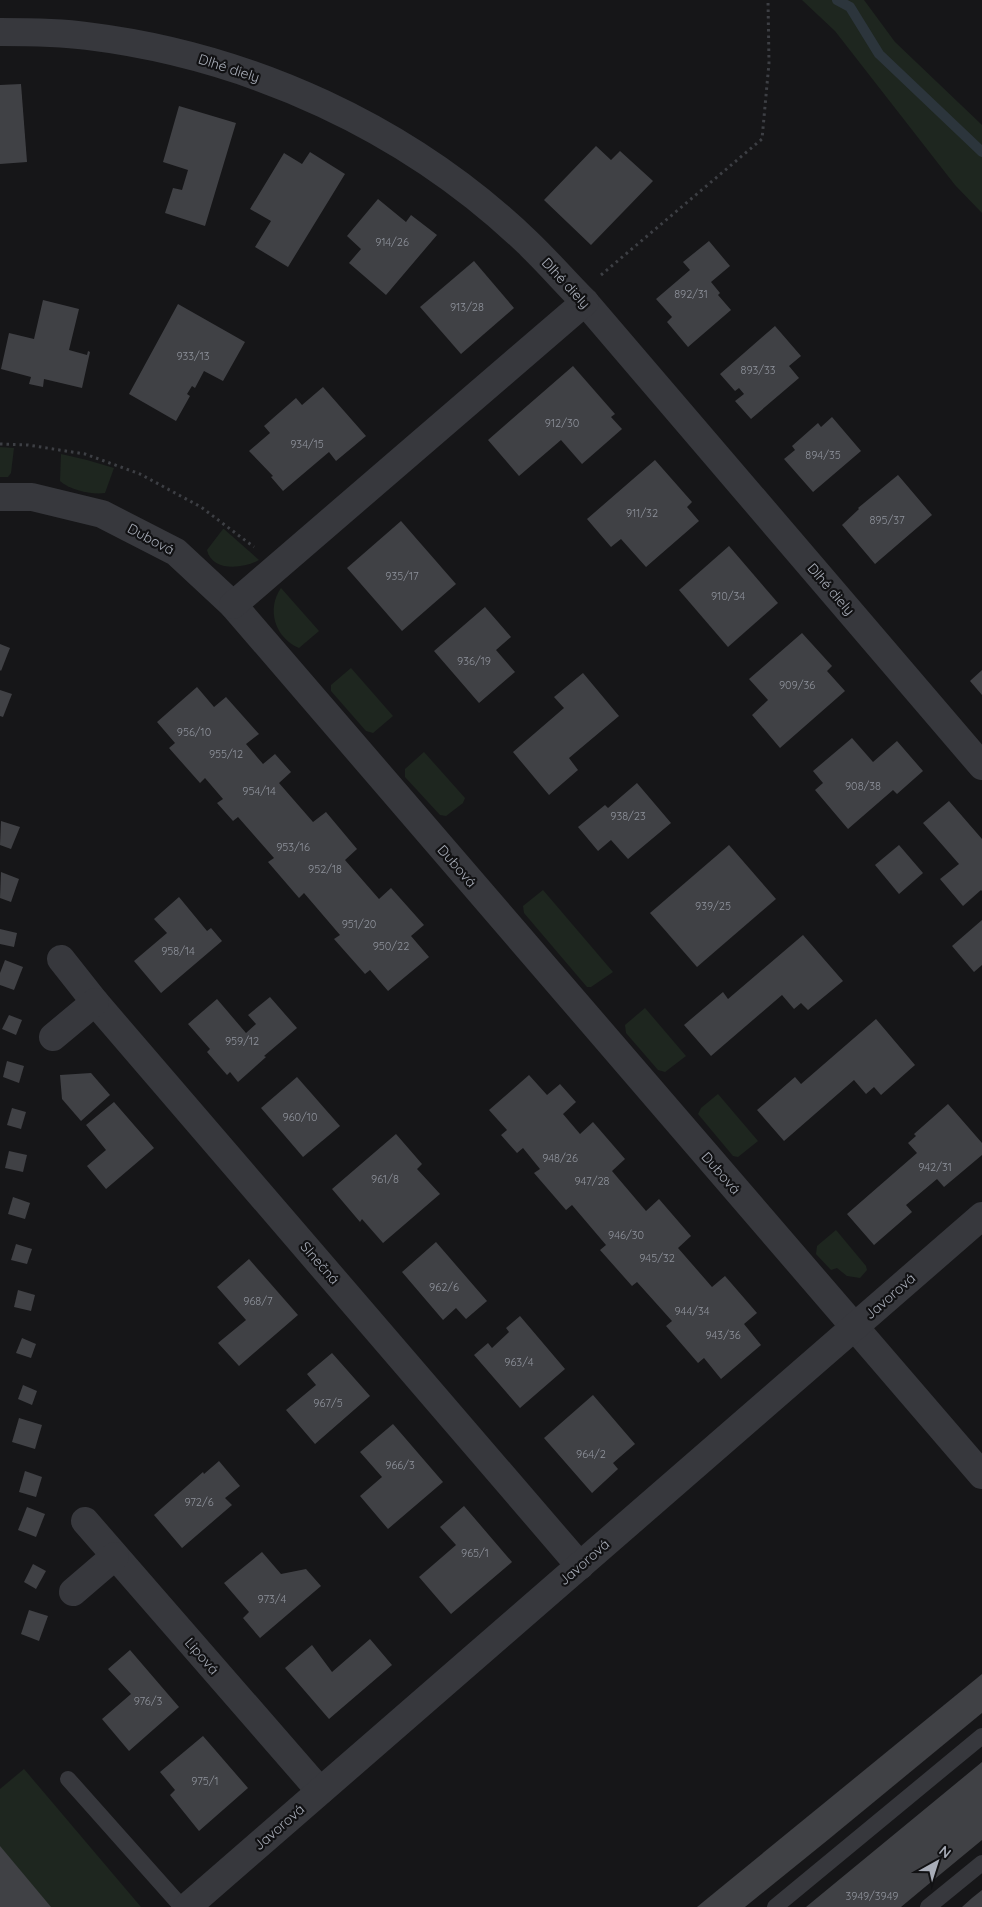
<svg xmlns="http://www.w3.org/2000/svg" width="982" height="1907" viewBox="0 0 982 1907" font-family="Quicksand,sans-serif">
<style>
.green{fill:#1e261f}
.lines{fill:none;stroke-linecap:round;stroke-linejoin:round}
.stream{stroke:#2c353c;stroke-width:10}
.building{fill:#404145}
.path{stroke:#3d3f44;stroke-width:3;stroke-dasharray:2.5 4;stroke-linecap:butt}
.service{stroke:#37383d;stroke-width:16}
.minor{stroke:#37383d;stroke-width:28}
.labels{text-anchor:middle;stroke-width:4.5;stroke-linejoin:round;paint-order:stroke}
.number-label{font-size:11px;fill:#8e929b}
.street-label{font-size:14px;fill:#a8adb8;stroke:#111113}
</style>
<rect width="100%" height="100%" fill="#161618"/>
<g class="green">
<polygon points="802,0 864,0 895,42 982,125 982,213 955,185 835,31"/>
<polygon points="0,447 14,448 11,473 8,477 0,477"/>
<path d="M61 454 87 460 114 468 105 493C91 495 70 490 60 481Z"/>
<path d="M223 529H224L259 560C243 569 212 572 207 550Z"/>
<path d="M281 588 319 631 299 648C275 638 266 609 281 588Z"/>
<polygon points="351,668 393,716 373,733 366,731 331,691 331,685"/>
<polygon points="424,752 465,798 463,803 446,816 440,815 405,777 405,769"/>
<polygon points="543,890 613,972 591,987 587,987 524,913 523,906"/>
<polygon points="645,1008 686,1056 665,1072 658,1070 626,1033 625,1025"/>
<polygon points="718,1094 758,1141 738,1157 733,1156 698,1114 701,1108"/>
<polygon points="836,1230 866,1266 867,1270 860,1278 847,1276 837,1268 831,1270 816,1254 817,1246"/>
<polygon points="24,1769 141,1907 0,1907 0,1789"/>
</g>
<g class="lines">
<polyline class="stream" points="837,0 850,7 879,54 982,152"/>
</g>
<g class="building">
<polygon points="21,84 27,162 0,164 0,85"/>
<polygon points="179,106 236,123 205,226 165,213 173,188 182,190 188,170 163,162"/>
<polygon points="596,146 611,160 620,151 653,181 591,245 544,200"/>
<polygon points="310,152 345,174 288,267 255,247 271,221 250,209 284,153 302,164"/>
<polygon points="378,199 406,222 411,215 437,235 386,295 349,263 361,249 347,236"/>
<polygon points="709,241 730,266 711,282 720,293 718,295 731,310 688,347 667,322 672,317 656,299 690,270 683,262"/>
<polygon points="474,261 514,308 461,354 420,307"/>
<polygon points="43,300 79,309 69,350 87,355 88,351 90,352 82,388 44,379 43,387 29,384 31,377 1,369 9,333 34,339"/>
<polygon points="178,304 245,342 223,381 204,371 195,388 192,386 187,394 190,396 176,421 129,394"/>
<polygon points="775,326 801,356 789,366 799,378 751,419 735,401 744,394 739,388 735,391 720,374"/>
<polygon points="573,366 615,414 611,417 622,429 582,464 561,440 519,476 488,440"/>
<polygon points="323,387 366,436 336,461 329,452 283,491 271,477 273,476 249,451 270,433 264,426 296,398 302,405"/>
<polygon points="832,417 861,451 813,492 784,459 795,450 792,446 818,423 821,427"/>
<polygon points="655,460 692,502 687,507 699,521 646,567 621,539 611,547 587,519"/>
<polygon points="898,475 932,515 875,564 842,525 859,509 858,508"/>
<polygon points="401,521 456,584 402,631 347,568"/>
<polygon points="729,546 778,603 728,647 679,590"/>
<polygon points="485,607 511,637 496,650 515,672 479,703 434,651"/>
<polygon points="802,633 832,666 827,671 845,691 780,748 752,715 768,700 749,679"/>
<polygon points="0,644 10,648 1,671 0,670"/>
<polygon points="982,670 982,695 970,681"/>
<polygon points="583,673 619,716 569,758 578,770 549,795 513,752 564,708 554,697"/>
<polygon points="197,687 214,707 226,697 259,734 246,744 263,764 275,754 291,772 279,783 313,822 326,812 357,849 345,860 379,899 391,888 424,925 411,936 429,957 388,991 370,970 365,974 334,939 340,935 304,893 299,898 268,862 274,858 238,817 233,821 217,803 223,799 205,778 200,783 169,748 175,743 157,722"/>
<polygon points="0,690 12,694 3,717 0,716"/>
<polygon points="852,738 873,762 897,741 923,771 897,794 893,790 848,829 815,790 823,783 813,771"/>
<polygon points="637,783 671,823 628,859 611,840 598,851 578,827 605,805 608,808"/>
<polygon points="949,801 982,839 982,891 981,890 963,906 940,879 959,864 923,823"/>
<polygon points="1,821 20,827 11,849 0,845"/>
<polygon points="729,845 776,899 697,967 650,913"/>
<polygon points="899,845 923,873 899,894 875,865"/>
<polygon points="1,872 19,879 11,902 0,898"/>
<polygon points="179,897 207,931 211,928 222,941 161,993 134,961 167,933 154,919"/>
<polygon points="982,920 982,965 974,972 952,946"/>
<polygon points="0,929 17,933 14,947 0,944"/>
<polygon points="803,935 843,981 808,1010 801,1003 794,1009 782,995 711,1056 684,1025 723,992 728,999"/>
<polygon points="5,960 23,967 14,990 0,985 0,973"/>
<polygon points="270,997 297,1028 264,1056 266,1057 238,1082 230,1072 227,1075 207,1052 210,1049 188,1024 217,999 246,1033 256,1024 248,1015"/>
<polygon points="9,1015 22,1020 16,1035 2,1029"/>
<polygon points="876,1019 915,1065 881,1095 874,1087 866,1094 854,1080 784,1141 757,1110 795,1077 801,1084"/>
<polygon points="7,1061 24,1066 19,1083 3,1077"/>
<polygon points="91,1073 110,1095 81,1121 62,1099 60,1075"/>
<polygon points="529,1075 547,1095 560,1084 576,1102 563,1114 580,1134 593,1122 625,1159 612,1171 646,1211 659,1199 691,1236 678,1248 712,1287 725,1276 757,1313 744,1324 761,1345 721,1379 704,1358 698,1363 666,1326 672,1321 637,1282 632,1286 600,1250 606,1245 572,1205 566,1210 534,1173 540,1169 523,1148 517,1153 501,1135 507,1130 489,1110"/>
<polygon points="297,1077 340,1126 303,1157 261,1108"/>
<polygon points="114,1102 154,1148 106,1189 87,1166 106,1150 86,1125"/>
<polygon points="948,1104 982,1143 982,1155 944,1187 937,1179 906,1205 912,1212 874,1245 847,1214 917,1153 908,1143 916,1136 914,1134"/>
<polygon points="12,1108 26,1112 21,1129 7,1125"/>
<polygon points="396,1134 422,1164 417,1169 440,1194 383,1243 362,1219 360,1222 332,1189"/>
<polygon points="9,1151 27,1155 23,1172 5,1168"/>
<polygon points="13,1197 30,1203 25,1219 8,1214"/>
<polygon points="436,1242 487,1301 466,1319 456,1308 443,1320 402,1272"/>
<polygon points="16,1244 32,1249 27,1264 11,1260"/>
<polygon points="249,1259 298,1315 239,1366 218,1343 246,1320 217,1287"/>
<polygon points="18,1290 35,1295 31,1311 14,1307"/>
<polygon points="520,1316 565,1369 520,1408 474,1355 488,1343 492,1348 509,1332 506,1328"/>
<polygon points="22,1338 36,1344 31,1358 16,1353"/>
<polygon points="332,1353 370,1396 315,1444 286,1410 316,1385 307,1374"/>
<polygon points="23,1385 37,1391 32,1405 18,1399"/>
<polygon points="593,1395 635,1444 613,1463 618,1469 592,1493 544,1438"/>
<polygon points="19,1418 42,1425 35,1449 12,1442"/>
<polygon points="393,1424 443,1482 388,1529 360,1496 382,1477 360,1452"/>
<polygon points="219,1461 240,1486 225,1498 232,1505 182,1548 154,1515 203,1472 204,1474"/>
<polygon points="25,1471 42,1477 36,1497 19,1492"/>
<polygon points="464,1506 512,1562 451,1614 419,1577 456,1545 440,1527"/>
<polygon points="27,1507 45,1514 36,1537 18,1530"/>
<polygon points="262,1552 281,1574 306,1569 321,1586 260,1638 243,1618 249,1612 224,1583"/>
<polygon points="33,1564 46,1571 36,1589 24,1582"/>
<polygon points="29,1610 48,1616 39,1641 21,1634"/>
<polygon points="370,1639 392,1665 329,1719 285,1668 312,1645 332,1672"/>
<polygon points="130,1650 179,1707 129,1751 102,1719 131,1694 108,1669"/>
<polygon points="982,1674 982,1713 829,1839 745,1907 697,1907"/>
<polygon points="203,1736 248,1788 199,1831 170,1795 175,1790 160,1772"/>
<polygon points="982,1762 982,1840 925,1887 901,1907 806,1907"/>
<polygon points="0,1846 51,1907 0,1907"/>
<polygon points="982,1890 982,1907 962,1907 972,1898"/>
</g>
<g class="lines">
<g class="path">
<polyline points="601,275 762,139 769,63 768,0"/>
<polyline points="0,444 28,445 85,454 140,474 201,507 254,547"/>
</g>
<g class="service">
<polyline points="68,1779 182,1907"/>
<polyline points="775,1907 982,1736"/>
<polyline points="928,1907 982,1863"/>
</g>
<g class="minor">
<path d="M0 32C29 32 58 32 87 36 250 56 408 128 527 242 547 261 565 282 585 302L982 766"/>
<polyline points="0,497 32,497 102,514 176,552 233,605 982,1475"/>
<polyline points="233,605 585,302"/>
<polyline points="61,959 95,1002 580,1566"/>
<polyline points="53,1037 95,1002"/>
<polyline points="85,1521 320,1791"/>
<polyline points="73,1592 115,1556"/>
<polyline points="187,1907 982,1216"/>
</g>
</g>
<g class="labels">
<g class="number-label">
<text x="392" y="246">914/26</text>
<text x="691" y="298">892/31</text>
<text x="467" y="311">913/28</text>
<text x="193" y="360">933/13</text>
<text x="758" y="374">893/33</text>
<text x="562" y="427">912/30</text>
<text x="307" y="448">934/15</text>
<text x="823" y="459">894/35</text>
<text x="642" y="517">911/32</text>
<text x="887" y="524">895/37</text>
<text x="402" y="580">935/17</text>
<text x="728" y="600">910/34</text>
<text x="474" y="665">936/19</text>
<text x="797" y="689">909/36</text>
<text x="194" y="736">956/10</text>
<text x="226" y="758">955/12</text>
<text x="863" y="790">908/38</text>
<text x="259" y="795">954/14</text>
<text x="628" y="820">938/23</text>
<text x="293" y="851">953/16</text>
<text x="325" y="873">952/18</text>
<text x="713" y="910">939/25</text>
<text x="359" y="928">951/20</text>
<text x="391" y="950">950/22</text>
<text x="178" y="955">958/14</text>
<text x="242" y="1045">959/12</text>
<text x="300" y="1121">960/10</text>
<text x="560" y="1162">948/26</text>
<text x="935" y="1171">942/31</text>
<text x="385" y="1183">961/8</text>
<text x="592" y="1185">947/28</text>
<text x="626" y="1239">946/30</text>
<text x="657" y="1262">945/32</text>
<text x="444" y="1291">962/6</text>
<text x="258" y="1305">968/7</text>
<text x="692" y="1315">944/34</text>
<text x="723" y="1339">943/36</text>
<text x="519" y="1366">963/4</text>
<text x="328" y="1407">967/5</text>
<text x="591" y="1458">964/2</text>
<text x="400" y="1469">966/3</text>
<text x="199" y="1506">972/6</text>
<text x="475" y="1557">965/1</text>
<text x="272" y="1603">973/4</text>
<text x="148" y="1705">976/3</text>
<text x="205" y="1785">975/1</text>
<text x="872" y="1900">3949/3949</text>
</g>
<g class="street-label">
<text transform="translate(229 68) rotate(18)" y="5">Dlhé diely</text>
<text transform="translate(566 283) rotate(47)" y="5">Dlhé diely</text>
<text transform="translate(151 539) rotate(28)" y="5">Dubová</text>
<text transform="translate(831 589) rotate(49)" y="5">Dlhé diely</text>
<text transform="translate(457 866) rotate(49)" y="5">Dubová</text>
<text transform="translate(721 1173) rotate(49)" y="5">Dubová</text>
<text transform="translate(320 1263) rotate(49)" y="5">Slnečná</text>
<text transform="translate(890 1296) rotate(-41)" y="5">Javorová</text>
<text transform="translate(584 1562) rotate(-41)" y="5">Javorová</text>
<text transform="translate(202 1656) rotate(49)" y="5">Lipová</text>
<text transform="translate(279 1827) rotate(-41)" y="5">Javorová</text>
</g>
</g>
<g transform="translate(937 1862) rotate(39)" stroke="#111113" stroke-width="4" paint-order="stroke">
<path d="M0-4L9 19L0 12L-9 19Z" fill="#a8adb8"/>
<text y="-8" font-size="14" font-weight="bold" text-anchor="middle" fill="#a8adb8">N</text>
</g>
</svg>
